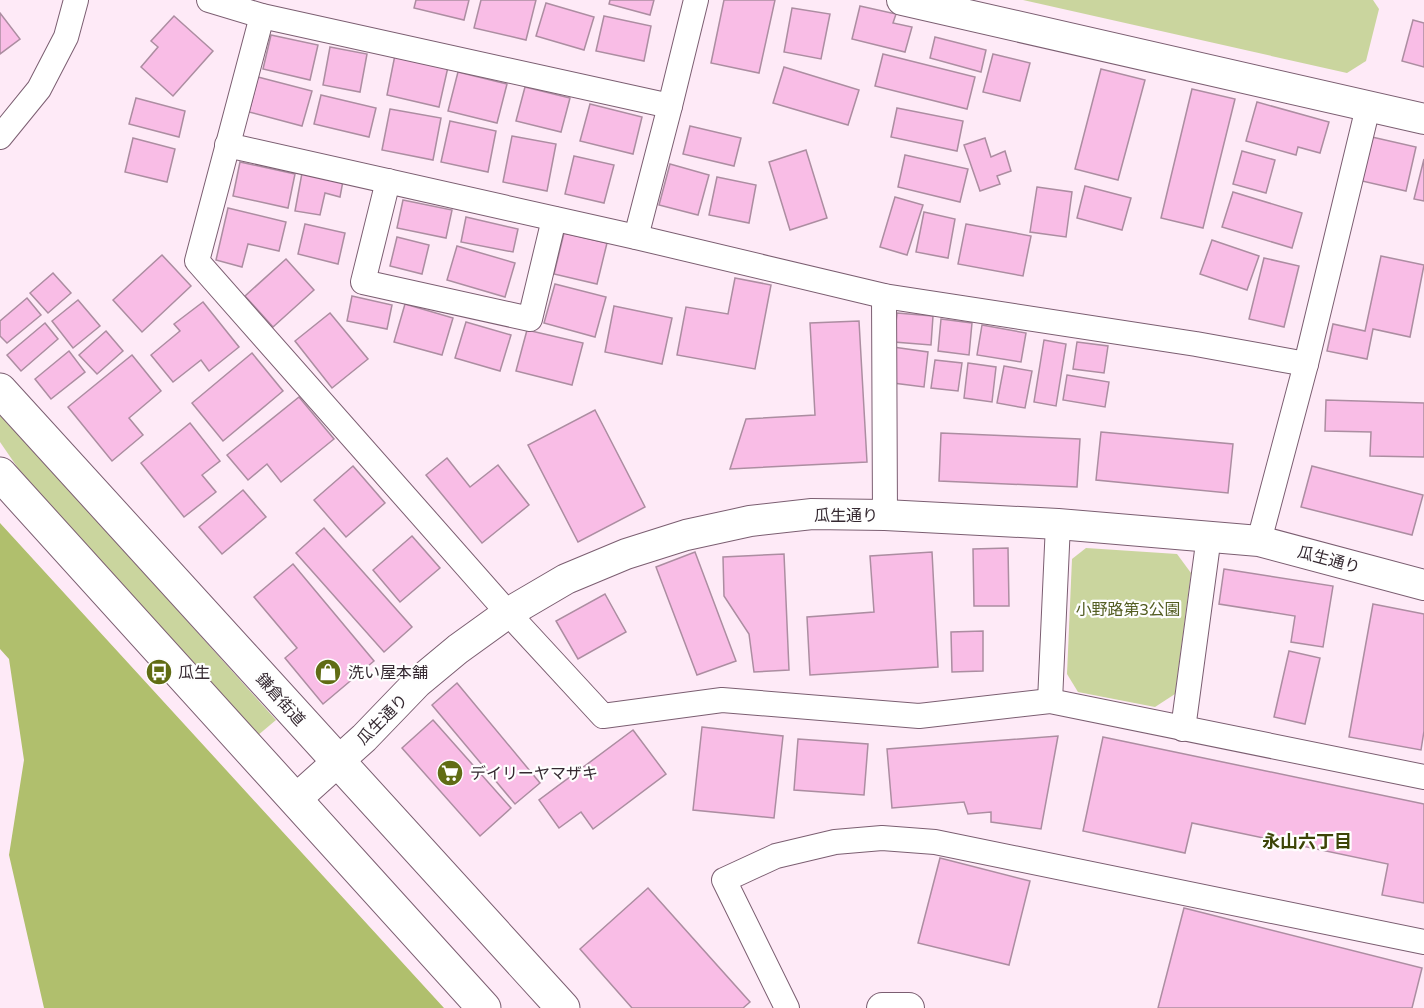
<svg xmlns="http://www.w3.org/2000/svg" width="1424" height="1008" viewBox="0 0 1424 1008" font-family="Commissioner,'Noto Sans JP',sans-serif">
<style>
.green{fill:#cad59e}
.forest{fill:#b0bf6d}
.building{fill:#f9bde6;stroke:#ac8da1;stroke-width:1.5}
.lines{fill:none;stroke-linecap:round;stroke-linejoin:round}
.minor-casing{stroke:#7b5e71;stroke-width:26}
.tertiary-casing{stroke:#7b5e71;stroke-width:32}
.primary-casing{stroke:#7b5e71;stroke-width:35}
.minor{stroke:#fff;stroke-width:24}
.tertiary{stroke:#fff;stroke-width:30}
.primary{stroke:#fff;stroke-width:33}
.labels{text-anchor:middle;stroke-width:4.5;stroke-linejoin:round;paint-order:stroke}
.street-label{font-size:16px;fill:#352931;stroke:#fefefe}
.park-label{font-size:16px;fill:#535d22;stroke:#fefefe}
.poi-label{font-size:16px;fill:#352931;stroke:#fefefe;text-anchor:start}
.neighbourhood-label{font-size:18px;font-weight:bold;fill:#3c4407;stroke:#fefefe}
</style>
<rect width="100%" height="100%" fill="#feeaf7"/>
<g class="green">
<polygon points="1023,0 1373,0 1379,9 1366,61 1347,73"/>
<polygon points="0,412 276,720 257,736 22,474 0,442"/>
<polygon points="1086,548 1177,554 1191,573 1175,694 1155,707 1078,692 1067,674 1072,559"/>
</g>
<polygon class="forest" points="0,523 444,1008 44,1008 9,855 24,760 9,659 0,649"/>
<g class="building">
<polygon points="416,0 469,0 464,20 414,8"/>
<polygon points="481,0 536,0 526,40 474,28"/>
<polygon points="610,0 654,0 650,15 609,4"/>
<polygon points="724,0 775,0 759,73 711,63"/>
<polygon points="546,3 594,17 584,50 536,36"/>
<polygon points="860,6 896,14 893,23 912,27 905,52 852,39"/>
<polygon points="792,8 830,14 821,59 784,52"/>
<polygon points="0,13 20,39 0,54"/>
<polygon points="174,16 213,51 173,96 141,67 158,47 151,41"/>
<polygon points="604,16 651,26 644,61 596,51"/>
<polygon points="1413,20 1424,23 1424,67 1402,61"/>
<polygon points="271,35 318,45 310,80 263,69"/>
<polygon points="935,37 986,50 981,72 930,58"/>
<polygon points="330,47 367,54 360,92 323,85"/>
<polygon points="883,54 975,77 967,109 875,86"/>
<polygon points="993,54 1030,63 1020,101 983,92"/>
<polygon points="395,55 448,67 439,107 387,95"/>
<polygon points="784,67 859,90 848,125 773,103"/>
<polygon points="1101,69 1145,80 1118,180 1075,169"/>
<polygon points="458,72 507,84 497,123 448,111"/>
<polygon points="258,77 312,91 302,126 249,112"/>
<polygon points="525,87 570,98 561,132 516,121"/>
<polygon points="1192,89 1235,99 1203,228 1161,218"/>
<polygon points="321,95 376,108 369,137 314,124"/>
<polygon points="136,98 185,111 179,137 129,124"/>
<polygon points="1257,102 1329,122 1320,153 1298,147 1296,155 1246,141"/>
<polygon points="590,104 642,117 633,154 580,141"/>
<polygon points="897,108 963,121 957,151 891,137"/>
<polygon points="390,109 441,118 433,160 382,150"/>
<polygon points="450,121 496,131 488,172 441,162"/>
<polygon points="690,126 741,138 734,166 683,154"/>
<polygon points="512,136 556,144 547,191 503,182"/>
<polygon points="1372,137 1416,147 1406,191 1362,181"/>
<polygon points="133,138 175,149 167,182 125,172"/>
<polygon points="985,138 991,157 1005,151 1011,171 997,176 1000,184 980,191 964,145"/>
<polygon points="806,150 827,218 790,230 769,162"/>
<polygon points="1242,151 1275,160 1266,193 1233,184"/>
<polygon points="905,155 968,169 960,202 898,187"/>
<polygon points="574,156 614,165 604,203 565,194"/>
<polygon points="1424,159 1424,201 1414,199"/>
<polygon points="240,162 295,174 288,208 233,196"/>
<polygon points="670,164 709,175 698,215 659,205"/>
<polygon points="302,173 343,181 340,197 325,193 320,215 295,211"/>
<polygon points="717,177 756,185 749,223 709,215"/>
<polygon points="1085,186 1131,198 1122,230 1077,218"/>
<polygon points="1037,187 1072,192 1066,237 1030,232"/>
<polygon points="1233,192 1302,213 1292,248 1222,227"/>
<polygon points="895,197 923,205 907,255 880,247"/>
<polygon points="403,200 452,210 446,238 397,228"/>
<polygon points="228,208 286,222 279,251 248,244 242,267 216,260"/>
<polygon points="924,212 955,219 948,258 916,252"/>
<polygon points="466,217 518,229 513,252 461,242"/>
<polygon points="305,224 345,233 338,264 298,254"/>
<polygon points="966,224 1031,236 1023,276 958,264"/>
<polygon points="564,233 607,243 597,284 554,274"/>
<polygon points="397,237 429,245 422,274 390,266"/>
<polygon points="1212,240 1259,256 1247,290 1200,274"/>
<polygon points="457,246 515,263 505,297 447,280"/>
<polygon points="162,255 191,286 142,332 113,300"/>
<polygon points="1381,256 1424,265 1410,337 1373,329 1367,359 1327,351 1333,324 1365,331"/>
<polygon points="1264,258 1299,266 1284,327 1249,319"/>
<polygon points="286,259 314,290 273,327 245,296"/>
<polygon points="53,273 71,293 48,313 30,293"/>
<polygon points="735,278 771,285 755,369 677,355 686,307 728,314"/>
<polygon points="555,284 606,297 595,337 544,323"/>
<polygon points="352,296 392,305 387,329 347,321"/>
<polygon points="27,298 41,315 7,343 0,336 0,321"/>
<polygon points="78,300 100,326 73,348 52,321"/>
<polygon points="203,302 239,347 209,371 201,360 173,382 151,355 180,331 174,324"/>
<polygon points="405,304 453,318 442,355 394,342"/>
<polygon points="614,306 672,318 662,364 605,352"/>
<polygon points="330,313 368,359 332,388 295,341"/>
<polygon points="897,313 933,316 931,345 894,342"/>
<polygon points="941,319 972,323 969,355 938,351"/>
<polygon points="859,321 867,462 730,469 746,419 815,415 810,323"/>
<polygon points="466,322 511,335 500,371 455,358"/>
<polygon points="45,323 58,339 21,371 7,355"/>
<polygon points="982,325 1026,333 1021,362 977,355"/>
<polygon points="527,330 583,343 572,385 516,371"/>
<polygon points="106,331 123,351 97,374 79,355"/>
<polygon points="1044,340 1066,344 1056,406 1034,402"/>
<polygon points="1077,342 1108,346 1104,373 1073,369"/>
<polygon points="893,347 928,352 924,387 893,383"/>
<polygon points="69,351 85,372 51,399 35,379"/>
<polygon points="252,353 283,391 223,441 192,403"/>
<polygon points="132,355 161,391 129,418 143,435 112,461 68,407"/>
<polygon points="935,360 962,363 958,391 931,388"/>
<polygon points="968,363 996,367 992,402 964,398"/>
<polygon points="1004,366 1032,371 1025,408 997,403"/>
<polygon points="1067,375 1109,382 1105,407 1063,400"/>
<polygon points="299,397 334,439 281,482 267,464 248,480 227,455"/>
<polygon points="1326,400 1424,403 1424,457 1370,456 1371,432 1325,431"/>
<polygon points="595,410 645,507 578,542 528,445"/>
<polygon points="190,423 220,461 202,475 216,492 184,517 141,463"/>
<polygon points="1101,432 1233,444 1228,493 1096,480"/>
<polygon points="941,433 1080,439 1077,487 939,481"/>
<polygon points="447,458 470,487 498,465 529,505 482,543 426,475"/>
<polygon points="353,466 385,503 346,537 314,500"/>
<polygon points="1312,466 1423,495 1412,535 1301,507"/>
<polygon points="243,490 266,517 222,554 199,527"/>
<polygon points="324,528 412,627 384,652 296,553"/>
<polygon points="412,536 440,568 400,602 373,570"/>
<polygon points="1008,548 1009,606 974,606 973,549"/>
<polygon points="695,552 736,661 697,675 656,567"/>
<polygon points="932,552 938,667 810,675 807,617 874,612 870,556"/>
<polygon points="784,554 789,670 754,672 749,634 724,596 723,557"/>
<polygon points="293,564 374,661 323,704 285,658 297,648 254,597"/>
<polygon points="1224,569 1333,586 1323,647 1291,642 1295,616 1219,604"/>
<polygon points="605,594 626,632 578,659 556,621"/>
<polygon points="1373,604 1424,614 1424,731 1421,750 1349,737"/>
<polygon points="983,631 983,671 952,672 951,632"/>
<polygon points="1289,651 1320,658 1305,724 1274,717"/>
<polygon points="457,683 540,783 515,804 432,705"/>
<polygon points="433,720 511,808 480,836 402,748"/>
<polygon points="702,727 783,736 774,818 693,810"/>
<polygon points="633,730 666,774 593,829 581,812 559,828 539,800"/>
<polygon points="1058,736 1041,829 991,822 991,812 968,814 964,802 892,808 887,749"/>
<polygon points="1103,737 1424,804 1424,903 1382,895 1388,864 1192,823 1185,853 1083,831"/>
<polygon points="798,739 868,744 864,795 794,790"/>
<polygon points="940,858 1030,881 1009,965 918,943"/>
<polygon points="648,888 750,1002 743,1008 632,1008 580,949"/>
<polygon points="1184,908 1422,968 1412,1008 1158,1008"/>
</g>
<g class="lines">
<defs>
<g id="minor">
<polyline points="209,0 262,16 670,106"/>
<polyline points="262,16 197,261 508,613 603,716 722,700 919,716 1050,701 1424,777"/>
<polyline points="0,137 39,89 66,37 76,0"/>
<polyline points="227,145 636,237 884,296 1196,344 1306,364"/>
<polyline points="388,181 363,282 530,319 554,219"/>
<polyline points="636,237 670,106 696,0"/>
<polyline points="884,296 885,515"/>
<polyline points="1259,541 1306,364 1368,107"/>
<polyline points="1050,701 1058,524"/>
<polyline points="1183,729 1209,536"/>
<polyline points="787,1008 724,880 776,856 835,842 882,838 935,842 1424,942"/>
</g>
<g id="tertiary">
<polyline points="902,0 1424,119"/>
<polyline points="295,800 364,738 417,683 458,649 508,613 566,579 626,554 686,535 750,521 812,514 885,515 1058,524 1259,541 1424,585"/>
<polyline points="882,1008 909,1008"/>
</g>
<g id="primary">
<polyline points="0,390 563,1008"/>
<polyline points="0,474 484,1008"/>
</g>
</defs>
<use href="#minor" class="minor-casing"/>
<use href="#tertiary" class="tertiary-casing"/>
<use href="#primary" class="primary-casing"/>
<use href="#minor" class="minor"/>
<use href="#tertiary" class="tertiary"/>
<use href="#primary" class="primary"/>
</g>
<defs>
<symbol id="bus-disc" viewBox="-11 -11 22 22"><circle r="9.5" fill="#606c14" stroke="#fefefe"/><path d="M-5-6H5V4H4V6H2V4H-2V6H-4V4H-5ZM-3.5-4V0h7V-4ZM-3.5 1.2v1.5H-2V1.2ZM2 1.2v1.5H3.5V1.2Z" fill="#fff"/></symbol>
<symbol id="shop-disc" viewBox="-11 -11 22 22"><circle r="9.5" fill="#606c14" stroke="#fefefe"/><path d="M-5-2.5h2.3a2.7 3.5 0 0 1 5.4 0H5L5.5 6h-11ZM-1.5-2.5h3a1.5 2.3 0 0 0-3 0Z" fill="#fff"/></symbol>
<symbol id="supermarket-disc" viewBox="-11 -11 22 22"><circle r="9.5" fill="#606c14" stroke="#fefefe"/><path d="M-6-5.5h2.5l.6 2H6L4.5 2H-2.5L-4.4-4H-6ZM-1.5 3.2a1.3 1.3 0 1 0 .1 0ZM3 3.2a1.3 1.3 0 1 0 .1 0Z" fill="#fff"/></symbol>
</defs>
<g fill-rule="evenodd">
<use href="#bus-disc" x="144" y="657" width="30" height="30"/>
<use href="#shop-disc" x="313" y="657" width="30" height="30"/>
<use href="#supermarket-disc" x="435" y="758" width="30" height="30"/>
</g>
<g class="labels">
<g class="street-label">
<text x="846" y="521">瓜生通り</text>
<text transform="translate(1329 559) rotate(15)" y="6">瓜生通り</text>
<text transform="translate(281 699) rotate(48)" y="6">鎌倉街道</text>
<text transform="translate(382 719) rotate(-45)" y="6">瓜生通り</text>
</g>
<g class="park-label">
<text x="1128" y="615">小野路第3公園</text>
</g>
<g class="poi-label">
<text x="178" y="678">瓜生</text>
<text x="348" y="678">洗い屋本舗</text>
<text x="470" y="779">デイリーヤマザキ</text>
</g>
<g class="neighbourhood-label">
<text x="1307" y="848">永山六丁目</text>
</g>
</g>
</svg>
